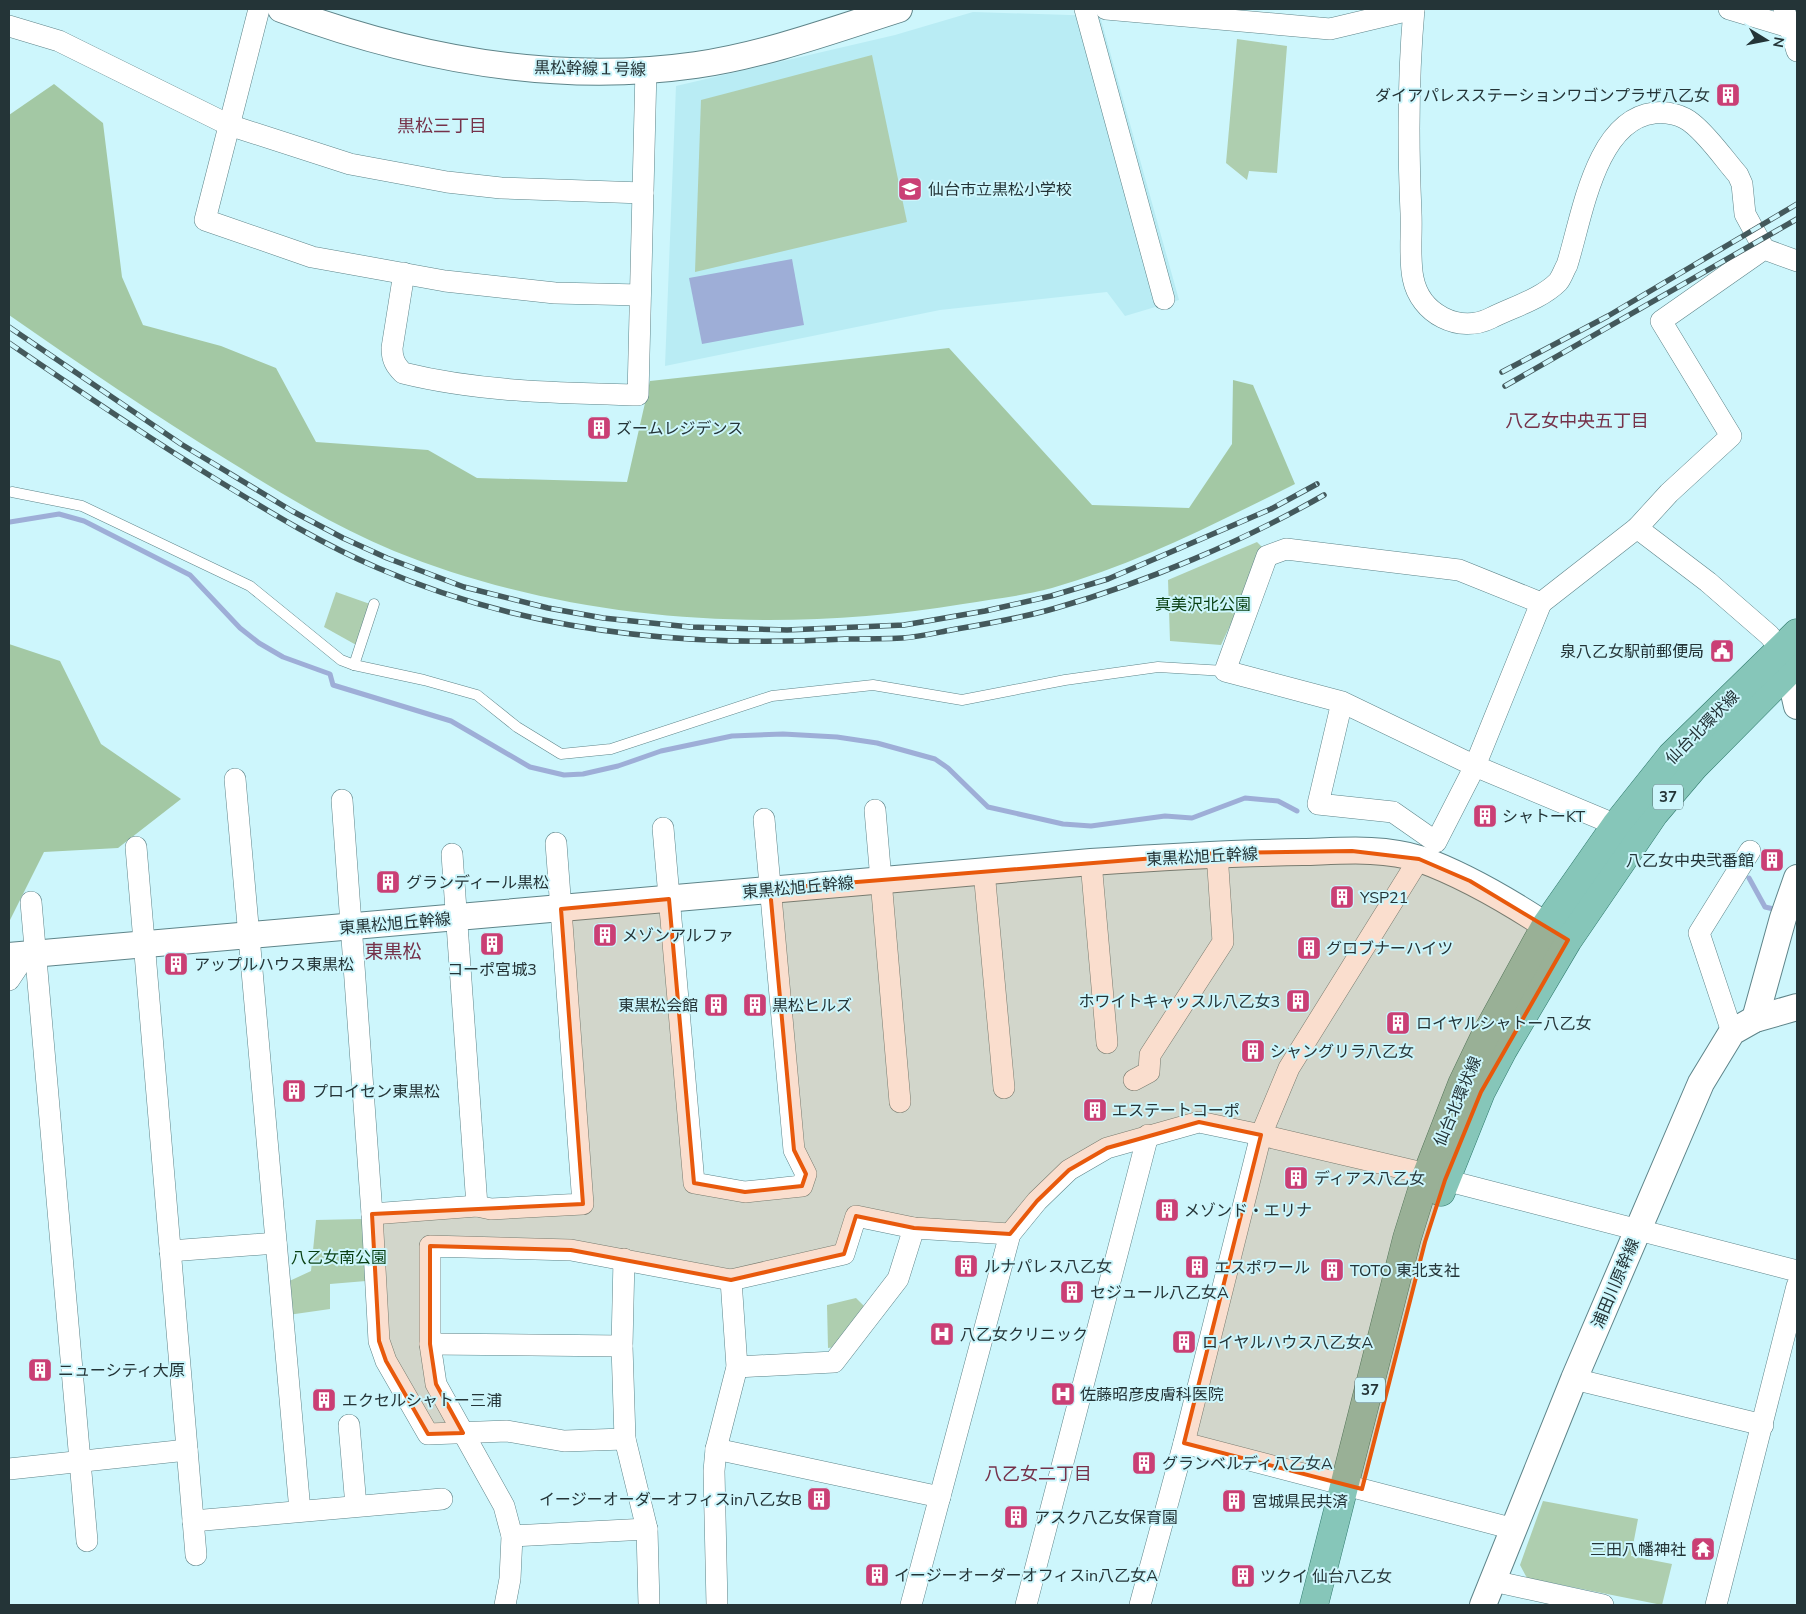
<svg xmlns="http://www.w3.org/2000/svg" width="1806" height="1614" viewBox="0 0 1806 1614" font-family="'Nunito Sans','Noto Sans JP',sans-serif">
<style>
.built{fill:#b9ecf4}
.green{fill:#aeceaf}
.forest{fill:#a3c8a4}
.water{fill:#9eaed7}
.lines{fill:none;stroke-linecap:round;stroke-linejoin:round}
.stream{stroke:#9eaed7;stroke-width:5}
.service-casing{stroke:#5e8489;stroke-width:11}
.minor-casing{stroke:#5e8489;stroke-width:22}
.tertiary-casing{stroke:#5e8489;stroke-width:28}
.primary-casing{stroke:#307a6d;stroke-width:29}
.service{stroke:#fff;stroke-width:10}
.minor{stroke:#fff;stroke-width:21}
.tertiary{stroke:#fff;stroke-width:26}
.primary{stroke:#86c6b9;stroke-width:28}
.rail-casing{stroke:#44595c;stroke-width:5.5}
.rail{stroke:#cdf6fc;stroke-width:4;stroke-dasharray:11;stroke-linecap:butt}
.marked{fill:#e8590c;fill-opacity:0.2;stroke:#e8590c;stroke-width:4;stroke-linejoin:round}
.labels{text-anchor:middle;stroke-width:4;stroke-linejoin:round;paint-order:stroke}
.shield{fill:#cdf6fc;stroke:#576e72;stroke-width:1}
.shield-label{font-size:15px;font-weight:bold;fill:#243437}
.street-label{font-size:16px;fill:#243437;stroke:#cdf6fc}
.poi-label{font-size:16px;fill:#243437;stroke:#cdf6fc;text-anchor:start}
.park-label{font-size:16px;fill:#083f12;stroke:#cdf6fc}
.neighbourhood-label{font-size:18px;fill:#753149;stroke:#cdf6fc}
.quarter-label{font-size:19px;fill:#753149;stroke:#cdf6fc}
</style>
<rect width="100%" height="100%" fill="#cdf6fc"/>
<polygon class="built" points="973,12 1100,16 1179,300 1125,316 1107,292 940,310 665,366 676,86 895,35"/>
<g class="green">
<polygon points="1237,39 1287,46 1277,173 1249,171 1247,180 1226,163"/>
<polygon points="872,55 907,222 695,272 701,100"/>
<polygon points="1257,542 1265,550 1221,645 1170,641 1168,580"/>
<polygon points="336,592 370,604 358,646 324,627"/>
<polygon points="362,1219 366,1281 330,1284 330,1309 288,1315 283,1284 311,1271 316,1220"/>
<polygon points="856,1298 865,1307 835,1347 828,1348 827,1305"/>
<polygon points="1543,1501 1638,1519 1631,1556 1672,1564 1662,1605 1527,1578 1520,1565"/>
</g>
<g class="forest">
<path d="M54 84 103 123 122 277 143 325 221 346 276 368 316 442 428 450 477 478 627 482 650 381 949 348 1092 505 1189 508 1232 444 1233 380 1253 385 1295 484C1216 523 1137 564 1052 588 1023 596 992 599 963 604 774 635 572 623 394 551 336 527 282 494 229 461 154 415 81 365 9 315V115Z"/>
<polygon points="9,644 60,661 101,744 181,799 118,848 44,852 9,922"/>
</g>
<polygon class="water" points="792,259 804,325 702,344 689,278"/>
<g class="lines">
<g class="stream">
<polyline points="10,522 59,514 84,521 190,575 240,628 259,643 283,657 330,674 333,685 451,721 530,767 564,775 583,774 618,766 661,751 732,736 783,734 837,737 877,743 935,759 948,768 988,807 1063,824 1091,826 1165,816 1192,818 1245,798 1278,801 1297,811"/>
<polyline points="1749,878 1765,907 1778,910"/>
</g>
<defs>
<g id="service">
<polyline points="12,492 82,506 250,586 341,660 354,665 424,680 477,695 517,727 561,754 611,749 772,696 873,685 962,700 1065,680 1158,667 1225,671"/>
<polyline points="354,665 374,604"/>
</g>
<g id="minor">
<polyline points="259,9 205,220 312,257 445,281 555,293 640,295"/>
<polyline points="1085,9 1164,299"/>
<polyline points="1106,9 1330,29 1414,9"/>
<path d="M1414 9C1408 76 1408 146 1411 213 1412 234 1409 258 1413 278 1420 314 1459 334 1491 318 1513 307 1541 299 1558 282 1562 277 1564 270 1567 265 1582 218 1595 120 1654 113 1666 111 1683 115 1693 124 1710 138 1724 159 1738 175L1742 184 1745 214 1764 249"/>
<polyline points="1729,9 1789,27 1797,22"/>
<polyline points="1784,9 1797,51"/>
<polyline points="9,26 59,41 229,125 350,164 447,182 501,188 643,193"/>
<path d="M404 273 392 348C392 359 395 365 403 373 480 392 559 393 638 395L646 69"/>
<polyline points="1637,528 1708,582 1769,635 1780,648 1785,662"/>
<polyline points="1541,603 1637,528 1669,493 1731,436 1661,321 1764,249 1797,261"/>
<polyline points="1342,702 1318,804 1393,812 1436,842 1475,766 1541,603 1459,570 1286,549 1267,556 1225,671 1342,702 1475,766 1616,825"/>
<polyline points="235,779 300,1511"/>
<polyline points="342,800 372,1214"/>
<polyline points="875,810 900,1102"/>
<polyline points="663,828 694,1183 745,1192 802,1186 806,1174 794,1150 764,819"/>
<polyline points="556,843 583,1204 491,1209 477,1206 372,1214 379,1341 386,1361 428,1434 507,1431 564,1441 625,1439"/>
<polyline points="136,847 196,1555"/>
<polyline points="452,854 477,1206"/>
<polyline points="1091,862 1107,1043"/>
<polyline points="984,871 1004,1088"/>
<polyline points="31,902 87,1541"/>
<polyline points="9,980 25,956"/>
<polyline points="1732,1032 1699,933 1750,851"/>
<polyline points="1134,1080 1149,1072 1150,1055 1223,942 1217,853"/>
<polyline points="1445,1180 1797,1271"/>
<polyline points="170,1251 276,1243"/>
<polyline points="624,1259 622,1346 625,1439 647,1529 649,1605"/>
<polyline points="430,1344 622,1346"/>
<polyline points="737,1367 834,1362 898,1279 914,1228"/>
<polyline points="1574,1379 1763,1425"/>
<polyline points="349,1425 356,1506"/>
<polyline points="1184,1443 1514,1529"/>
<polyline points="716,1449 940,1497"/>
<polyline points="9,1469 187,1450"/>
<polyline points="193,1521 442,1499"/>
<polyline points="512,1536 647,1529"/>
<polyline points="1493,1581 1603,1605"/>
<polyline points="505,1605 510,1579 512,1536 504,1506 436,1384 430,1344 430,1246 571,1250 731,1280 844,1254 856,1216 914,1228 1010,1234"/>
<polyline points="717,1605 714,1471 716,1449 737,1367 731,1280"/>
<polyline points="911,1605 1010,1234 1037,1201 1069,1170 1107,1148 1199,1122 1261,1135 1427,1174"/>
<polyline points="1026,1605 1148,1135"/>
<polyline points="1140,1605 1184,1443 1261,1135 1289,1068 1419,859"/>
<polyline points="1716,1605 1797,1286"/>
</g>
<g id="tertiary">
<path d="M281 9C412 58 555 85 696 65 765 55 833 30 899 9"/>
<polyline points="1789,671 1797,706"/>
<path d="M9 956 1091 862C1162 857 1232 853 1303 852 1341 851 1383 847 1420 859 1470 877 1519 907 1563 937"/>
<polyline points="1755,1019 1783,918 1797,878"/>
<polyline points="1483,1605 1574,1379 1701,1083 1732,1032 1755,1019 1797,1007"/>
</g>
<g id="primary">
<polyline points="1441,1192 1481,1092 1503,1050 1568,940 1654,814 1694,767 1797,663"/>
<polyline points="1314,1605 1407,1238 1427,1174 1462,1084 1484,1038 1546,925 1616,825 1671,756 1797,633"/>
</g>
</defs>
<use href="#service" class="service-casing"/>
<use href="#minor" class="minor-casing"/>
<use href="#tertiary" class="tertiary-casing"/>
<use href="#primary" class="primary-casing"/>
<use href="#service" class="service"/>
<use href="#minor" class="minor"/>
<use href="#tertiary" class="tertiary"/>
<use href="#primary" class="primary"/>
<defs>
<g id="rail">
<polyline points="9,327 181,444 292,511 343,538 387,558 464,587 548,608 603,618 690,627 787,630 904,625 985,611 1051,596 1108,579 1271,509 1317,484"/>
<path d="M9 343C79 391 150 439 222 483 273 514 324 545 378 568 525 632 687 648 845 639 864 639 883 639 902 638 918 637 935 633 951 630 986 624 1022 618 1056 608 1144 583 1244 541 1324 495"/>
<polyline points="1502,372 1608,316 1797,204"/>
<polyline points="1505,386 1797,219"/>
</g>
</defs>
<use href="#rail" class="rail-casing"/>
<use href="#rail" class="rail"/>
</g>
<path class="marked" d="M1352 851 1419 859 1470 881 1568 940 1481 1092 1445 1180 1425 1242 1362 1489 1184 1443 1261 1135 1199 1122 1107 1148 1069 1170 1037 1201 1010 1234 914 1228 856 1216 844 1254 731 1280 571 1250 430 1246V1344L436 1384 463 1433 428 1434 386 1361 379 1341 372 1214 583 1204 561 909 669 899 694 1183 745 1192 802 1186 806 1174 794 1150 770 889 1217 853Z"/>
<defs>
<symbol id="building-square" viewBox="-11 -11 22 22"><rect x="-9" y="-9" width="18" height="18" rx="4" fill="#ca3f75" stroke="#cdf6fc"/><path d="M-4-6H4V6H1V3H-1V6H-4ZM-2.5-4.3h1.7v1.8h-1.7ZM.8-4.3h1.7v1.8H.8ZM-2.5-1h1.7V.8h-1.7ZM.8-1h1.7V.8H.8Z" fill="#fff"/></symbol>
<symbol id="school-square" viewBox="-11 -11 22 22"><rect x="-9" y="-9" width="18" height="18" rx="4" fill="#ca3f75" stroke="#cdf6fc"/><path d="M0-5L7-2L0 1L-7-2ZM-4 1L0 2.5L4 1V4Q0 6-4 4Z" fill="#fff"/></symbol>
<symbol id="civic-square" viewBox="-11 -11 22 22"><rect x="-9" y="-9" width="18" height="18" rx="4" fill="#ca3f75" stroke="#cdf6fc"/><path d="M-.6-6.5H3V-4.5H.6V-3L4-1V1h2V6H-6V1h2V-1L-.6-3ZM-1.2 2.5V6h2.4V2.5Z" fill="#fff"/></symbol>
<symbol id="hospital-square" viewBox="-11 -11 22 22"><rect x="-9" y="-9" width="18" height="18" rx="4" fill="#ca3f75" stroke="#cdf6fc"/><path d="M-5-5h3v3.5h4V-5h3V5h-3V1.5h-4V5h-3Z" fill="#fff"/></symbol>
<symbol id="temple-square" viewBox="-11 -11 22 22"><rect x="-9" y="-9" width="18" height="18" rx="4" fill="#ca3f75" stroke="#cdf6fc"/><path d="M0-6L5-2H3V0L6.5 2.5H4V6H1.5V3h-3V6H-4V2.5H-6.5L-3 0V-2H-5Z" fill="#fff"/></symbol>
</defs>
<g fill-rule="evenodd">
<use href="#building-square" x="1714" y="81" width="28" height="28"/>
<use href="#school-square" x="896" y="175" width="28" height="28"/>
<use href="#building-square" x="585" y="414" width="28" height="28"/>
<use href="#civic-square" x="1708" y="637" width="28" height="28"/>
<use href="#building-square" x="1471" y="802" width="28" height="28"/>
<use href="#building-square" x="1758" y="846" width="28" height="28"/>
<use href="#building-square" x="374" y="868" width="28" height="28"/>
<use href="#building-square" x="1328" y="883" width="28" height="28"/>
<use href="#building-square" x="591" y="921" width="28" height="28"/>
<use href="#building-square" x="478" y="930" width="28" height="28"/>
<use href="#building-square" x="1295" y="934" width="28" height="28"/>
<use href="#building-square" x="162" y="950" width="28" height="28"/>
<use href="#building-square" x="1284" y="987" width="28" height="28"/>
<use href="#building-square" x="702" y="991" width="28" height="28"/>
<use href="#building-square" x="741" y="991" width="28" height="28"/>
<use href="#building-square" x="1384" y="1009" width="28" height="28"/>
<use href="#building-square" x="1239" y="1037" width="28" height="28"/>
<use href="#building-square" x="280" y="1077" width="28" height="28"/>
<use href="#building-square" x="1081" y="1096" width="28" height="28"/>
<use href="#building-square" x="1282" y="1164" width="28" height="28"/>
<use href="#building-square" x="1153" y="1196" width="28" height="28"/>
<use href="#building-square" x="952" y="1252" width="28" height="28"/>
<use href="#building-square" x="1183" y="1253" width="28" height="28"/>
<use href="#building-square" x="1318" y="1256" width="28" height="28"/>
<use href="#building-square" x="1058" y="1278" width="28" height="28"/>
<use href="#hospital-square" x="928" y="1320" width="28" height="28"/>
<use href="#building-square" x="1170" y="1328" width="28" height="28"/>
<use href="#building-square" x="26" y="1356" width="28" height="28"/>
<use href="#hospital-square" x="1049" y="1380" width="28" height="28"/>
<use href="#building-square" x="310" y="1386" width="28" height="28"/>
<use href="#building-square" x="1130" y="1449" width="28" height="28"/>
<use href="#building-square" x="805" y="1485" width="28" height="28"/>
<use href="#building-square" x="1220" y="1487" width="28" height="28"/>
<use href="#building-square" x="1002" y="1503" width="28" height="28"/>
<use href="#temple-square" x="1689" y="1535" width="28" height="28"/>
<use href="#building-square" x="863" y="1561" width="28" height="28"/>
<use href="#building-square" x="1229" y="1562" width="28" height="28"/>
</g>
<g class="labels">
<g class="shield">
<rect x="1653" y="784.5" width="30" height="25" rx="4"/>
<rect x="1355" y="1377.5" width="30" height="25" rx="4"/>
</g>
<g class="shield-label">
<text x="1668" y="802">37</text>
<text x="1370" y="1395">37</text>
</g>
<g class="street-label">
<text transform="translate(590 68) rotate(1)" y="6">黒松幹線１号線</text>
<text transform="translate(1702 727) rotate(-45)" y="6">仙台北環状線</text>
<text transform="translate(1202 856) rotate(-3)" y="6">東黒松旭丘幹線</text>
<text transform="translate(798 887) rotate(-5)" y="6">東黒松旭丘幹線</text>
<text transform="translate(395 923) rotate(-5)" y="6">東黒松旭丘幹線</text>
<text transform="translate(1457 1101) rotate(-67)" y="6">仙台北環状線</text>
<text transform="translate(1615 1283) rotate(-67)" y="6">浦田川原幹線</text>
</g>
<g class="poi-label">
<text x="1710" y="101" text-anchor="end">ダイアパレスステーションワゴンプラザ八乙女</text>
<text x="928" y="195">仙台市立黒松小学校</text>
<text x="616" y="434">ズームレジデンス</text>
<text x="1704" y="657" text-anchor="end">泉八乙女駅前郵便局</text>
<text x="1502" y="822">シャトーKT</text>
<text x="1754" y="866" text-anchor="end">八乙女中央弐番館</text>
<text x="406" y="888">グランディール黒松</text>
<text x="1360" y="903">YSP21</text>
<text x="622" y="941">メゾンアルファ</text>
<text x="1326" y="954">グロブナーハイツ</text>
<text x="194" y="970">アップルハウス東黒松</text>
<text x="492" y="975" text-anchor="middle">コーポ宮城3</text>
<text x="1280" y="1007" text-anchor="end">ホワイトキャッスル八乙女3</text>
<text x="698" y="1011" text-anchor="end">東黒松会館</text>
<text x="772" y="1011">黒松ヒルズ</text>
<text x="1416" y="1029">ロイヤルシャトー八乙女</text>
<text x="1270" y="1057">シャングリラ八乙女</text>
<text x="312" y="1097">プロイセン東黒松</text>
<text x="1112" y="1116">エステートコーポ</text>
<text x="1314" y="1184">ディアス八乙女</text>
<text x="1184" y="1216">メゾンド・エリナ</text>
<text x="984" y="1272">ルナパレス八乙女</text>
<text x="1214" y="1273">エスポワール</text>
<text x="1350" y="1276">TOTO 東北支社</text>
<text x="1090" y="1298">セジュール八乙女A</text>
<text x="960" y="1340">八乙女クリニック</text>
<text x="1202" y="1348">ロイヤルハウス八乙女A</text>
<text x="58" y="1376">ニューシティ大原</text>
<text x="1080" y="1400">佐藤昭彦皮膚科医院</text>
<text x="342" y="1406">エクセルシャトー三浦</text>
<text x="1162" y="1469">グランベルディ八乙女A</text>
<text x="802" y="1505" text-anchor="end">イージーオーダーオフィスin八乙女B</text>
<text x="1252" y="1507">宮城県民共済</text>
<text x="1034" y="1523">アスク八乙女保育園</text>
<text x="1686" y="1555" text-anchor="end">三田八幡神社</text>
<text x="894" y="1581">イージーオーダーオフィスin八乙女A</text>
<text x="1260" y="1582">ツクイ 仙台八乙女</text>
</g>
<g class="park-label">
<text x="1203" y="610">真美沢北公園</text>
<text x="339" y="1263">八乙女南公園</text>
</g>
<g class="neighbourhood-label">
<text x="442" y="132">黒松三丁目</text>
<text x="1577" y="427">八乙女中央五丁目</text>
<text x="1038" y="1480">八乙女二丁目</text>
</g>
<g class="quarter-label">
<text x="393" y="958">東黒松</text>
</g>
</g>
<rect width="1806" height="1614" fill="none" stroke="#243437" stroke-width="20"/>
<g transform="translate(1766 40) rotate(100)" stroke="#cdf6fc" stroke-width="4" paint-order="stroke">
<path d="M0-4L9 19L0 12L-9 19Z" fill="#243437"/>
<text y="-8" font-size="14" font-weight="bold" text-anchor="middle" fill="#243437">N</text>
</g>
</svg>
